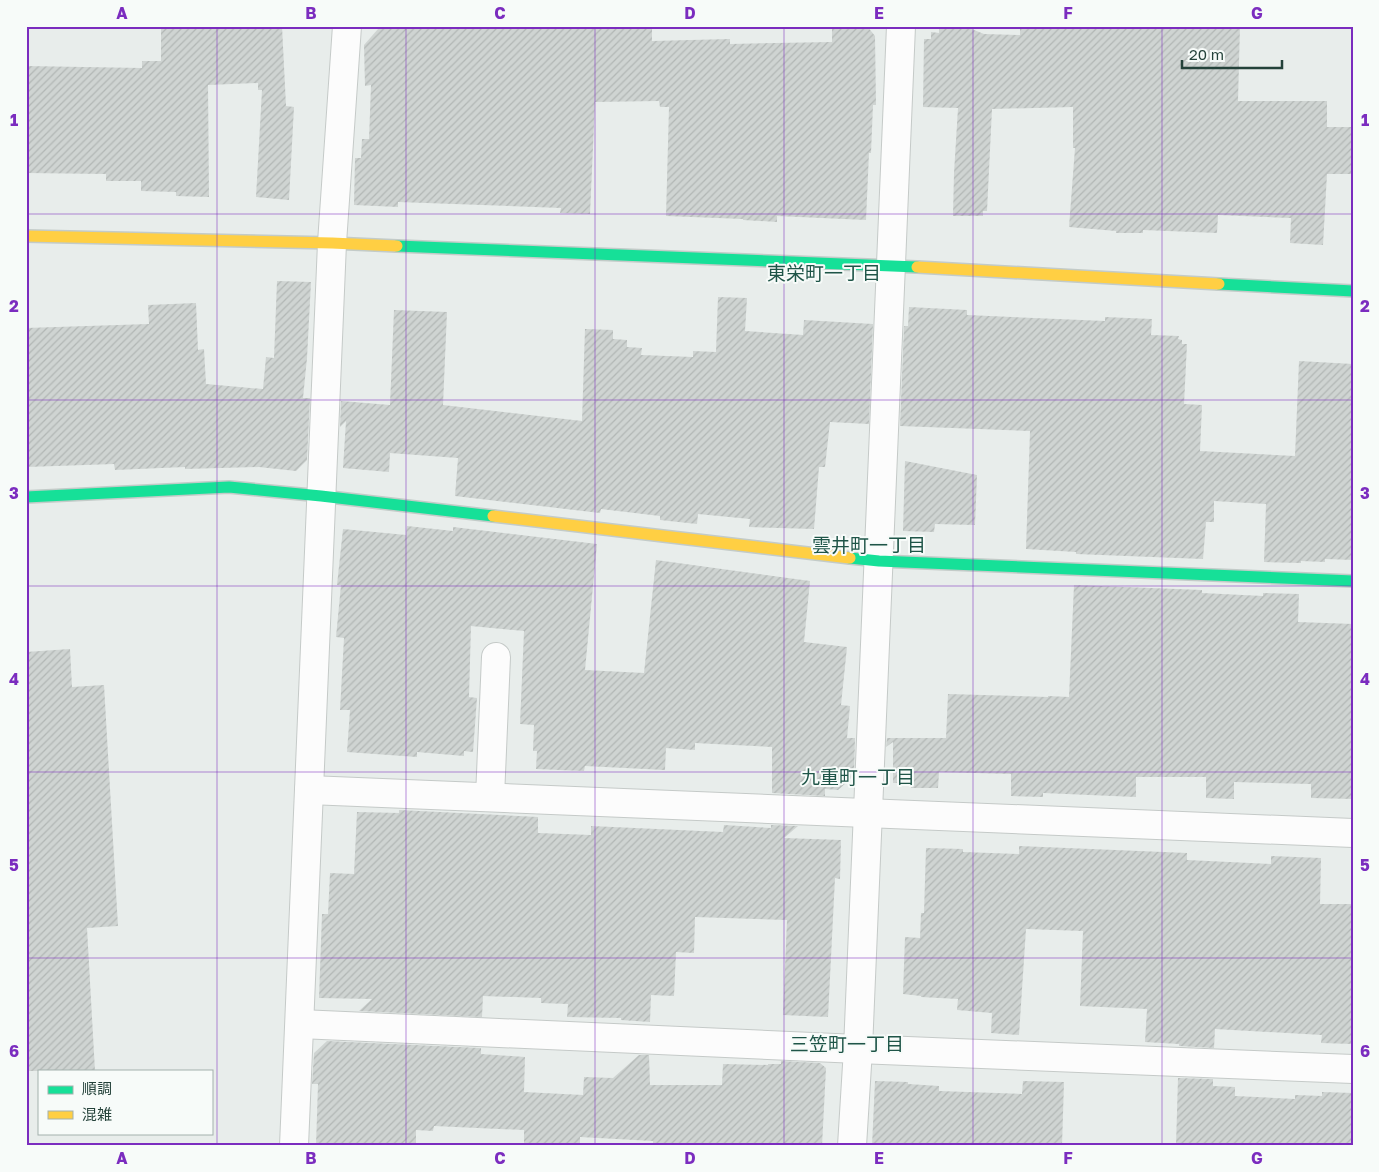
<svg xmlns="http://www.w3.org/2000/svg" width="1379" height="1172" viewBox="0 0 1379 1172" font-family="'Golos Text','Noto Sans JP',sans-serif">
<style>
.building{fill:url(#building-hatch)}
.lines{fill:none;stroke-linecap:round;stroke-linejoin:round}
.street-casing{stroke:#c5cac8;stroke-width:30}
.fast-casing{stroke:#c3cbc8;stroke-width:14}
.slow-casing{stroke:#c3cbc8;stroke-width:14}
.street{stroke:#fcfcfc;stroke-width:28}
.fast{stroke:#16e098;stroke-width:11}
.slow{stroke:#ffcf43;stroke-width:11}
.grid{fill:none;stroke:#7b2cbf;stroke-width:1;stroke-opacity:0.55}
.labels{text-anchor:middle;stroke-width:4;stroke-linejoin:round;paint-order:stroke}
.neighbourhood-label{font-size:19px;fill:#1f5548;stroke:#f7fbf9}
.neatline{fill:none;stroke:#7b2cbf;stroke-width:2}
.grid-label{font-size:16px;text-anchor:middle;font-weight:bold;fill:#7b2cbf}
</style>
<defs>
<pattern id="building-hatch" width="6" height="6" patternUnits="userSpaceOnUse" patternTransform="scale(1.25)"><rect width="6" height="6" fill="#cfd4d2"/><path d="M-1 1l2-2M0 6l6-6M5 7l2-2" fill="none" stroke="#b2b7b5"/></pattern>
</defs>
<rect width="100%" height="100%" fill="#e8edeb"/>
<g class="building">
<polygon points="161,26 282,26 286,106 294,107 289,200 256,197 262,90 258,90 258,83 208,85 209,197 176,196 176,192 141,191 141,181 106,181 106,174 26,173 26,66 142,68 142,61 161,61"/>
<polygon points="652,26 652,41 730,39 730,44 832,42 832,26 867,26 875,36 876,105 873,105 871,153 869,153 866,220 777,216 777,222 743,220 743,219 666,216 669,107 660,107 659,101 595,102 590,214 560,213 561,208 398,202 398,207 354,205 355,158 361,158 362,139 369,139 371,85 365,86 364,45 378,29 588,27 588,28"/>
<polygon points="939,26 964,26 984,34 1020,35 1020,26 1240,26 1238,101 1327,101 1327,127 1353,127 1353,174 1327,174 1323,245 1290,243 1291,218 1218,215 1217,233 1143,230 1143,233 1116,233 1116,231 1069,227 1075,148 1073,148 1073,107 992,109 987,211 983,211 983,216 953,216 954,173 958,108 923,107 924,39 931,39 931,32 939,33"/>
<polygon points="277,281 311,282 307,358 303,398 310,398 307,460 296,471 259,467 185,469 185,467 115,470 114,464 27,467 26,328 149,324 148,305 196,303 198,350 204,349 206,384 263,389 266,357 274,358"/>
<polygon points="718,297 747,298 745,331 803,335 804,320 873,324 869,424 830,422 825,467 819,467 814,529 749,527 750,519 698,514 697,524 660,520 660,516 601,509 600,513 455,496 458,458 390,453 389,472 343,468 346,421 340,427 341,401 390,405 394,310 447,312 443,405 582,421 585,329 613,330 613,339 627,340 627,347 642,348 641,355 693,357 693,351 716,352"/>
<polygon points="909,307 967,310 967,315 1105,321 1105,317 1152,319 1151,335 1179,336 1178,339 1182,340 1182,344 1187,344 1184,404 1202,405 1200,451 1295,456 1299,361 1353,364 1353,560 1325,559 1325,562 1301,561 1301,563 1264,562 1266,504 1214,501 1214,522 1206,522 1203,559 1076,554 1076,552 1026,549 1030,431 900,426 904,326 908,326"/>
<polygon points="905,461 977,475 975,525 935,524 934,532 903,531"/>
<polygon points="407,526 453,531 453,527 597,544 585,670 644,673 656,560 810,581 804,642 847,647 841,705 850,706 847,738 855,738 854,776 838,790 825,789 825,796 772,793 772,747 695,743 695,750 666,748 665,770 585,766 584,771 536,769 537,751 533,751 534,725 520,724 524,631 471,626 469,697 477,698 473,752 464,751 464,756 417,752 417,757 347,752 350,710 340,710 344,638 336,637 341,585 337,585 343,529 406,535"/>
<polygon points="1074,585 1202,590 1202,593 1263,596 1263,593 1299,594 1298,622 1353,624 1353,799 1311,798 1311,784 1234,782 1234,799 1206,798 1206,777 1136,777 1136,797 1043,793 1043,797 1011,796 1011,774 939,772 938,788 911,788 911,783 893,783 893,742 886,747 887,738 946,738 948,694 1048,697 1048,696 1069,697"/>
<polygon points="70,649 72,687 104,685 118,926 87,928 95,1071 26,1071 26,652"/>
<polygon points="399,810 538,817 538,833 591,835 591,826 723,832 724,825 771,828 771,825 798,826 784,838 841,840 840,879 835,878 828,1017 783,1015 787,920 695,917 694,953 676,952 674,996 651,995 650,1022 621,1020 621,1018 567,1017 568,1004 541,1003 541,998 483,996 482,1017 359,1011 372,999 319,998 322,914 328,914 330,873 354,874 357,812 399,813"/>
<polygon points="1019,846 1187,853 1187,860 1271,864 1271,856 1321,858 1320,904 1353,904 1353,1044 1321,1043 1322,1035 1215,1029 1214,1048 1179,1046 1179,1044 1145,1042 1147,1009 1080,1006 1083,931 1026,929 1019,1035 991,1033 992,1013 957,1010 958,999 921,997 921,996 903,994 905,937 920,938 921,913 924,913 926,848 963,849 963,852 1019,854"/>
<polygon points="327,1041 481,1048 481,1054 525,1057 524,1092 583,1095 584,1077 613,1078 639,1055 649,1055 650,1085 722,1085 723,1064 768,1065 768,1064 781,1064 781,1061 820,1063 826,1068 822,1146 653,1146 653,1141 580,1137 580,1146 524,1146 524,1130 434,1126 433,1131 416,1130 416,1146 316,1146 318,1084 312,1084 314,1053"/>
<polygon points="1178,1078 1213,1079 1213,1086 1235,1087 1235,1096 1295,1099 1295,1095 1322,1096 1322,1092 1353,1093 1353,1145 1292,1143 1292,1146 1176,1146"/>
<polygon points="875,1081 908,1082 908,1084 939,1086 939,1091 1022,1094 1023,1081 1064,1082 1062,1146 872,1146"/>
</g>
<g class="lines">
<defs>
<g id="street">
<polyline points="309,790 1353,833"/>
<polyline points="490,797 496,657"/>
<polyline points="300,1024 858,1049 1353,1069"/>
<polyline points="294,1146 332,243 347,26"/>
<polyline points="852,1146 858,1049 901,26"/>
</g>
<g id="fast">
<polyline points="397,246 917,267"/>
<polyline points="1219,284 1353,291"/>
<polyline points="26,497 229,487 321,496 493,516"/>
<polyline points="850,558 879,561 1353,581"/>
</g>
<g id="slow">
<polyline points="26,236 332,243 397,246"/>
<polyline points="917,267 1219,284"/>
<polyline points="493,516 850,558"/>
</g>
</defs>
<use href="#street" class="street-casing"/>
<use href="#fast" class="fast-casing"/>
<use href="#slow" class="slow-casing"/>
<use href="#street" class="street"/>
<use href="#fast" class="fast"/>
<use href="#slow" class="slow"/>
</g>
<path class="grid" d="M217 26V1146M406 26V1146M595 26V1146M784 26V1146M973 26V1146M1162 26V1146M26 214H1353M26 400H1353M26 586H1353M26 772H1353M26 958H1353"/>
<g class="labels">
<g class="neighbourhood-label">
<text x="824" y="280">東栄町一丁目</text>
<text x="869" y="552">雲井町一丁目</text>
<text x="858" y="784">九重町一丁目</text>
<text x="847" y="1051">三笠町一丁目</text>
</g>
</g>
<rect width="1379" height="1172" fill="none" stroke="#f7fbf9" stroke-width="55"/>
<rect x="38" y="1070" width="175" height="65" fill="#f7fbf9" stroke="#a3b1ad"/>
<rect x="48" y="1086" width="25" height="8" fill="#16e098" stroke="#a3b1ad"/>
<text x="82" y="1094" font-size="15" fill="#24423a">順調</text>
<rect x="48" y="1111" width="25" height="8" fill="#ffcf43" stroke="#a3b1ad"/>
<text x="82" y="1120" font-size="15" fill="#24423a">混雑</text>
<path d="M1182 60v8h100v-8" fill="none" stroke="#24423a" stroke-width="2.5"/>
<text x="1189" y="60" font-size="15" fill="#24423a" stroke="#f7fbf9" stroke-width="4" paint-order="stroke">20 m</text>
<rect x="28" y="28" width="1324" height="1116" class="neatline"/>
<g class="grid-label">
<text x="122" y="19">A</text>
<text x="311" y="19">B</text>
<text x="500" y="19">C</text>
<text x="690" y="19">D</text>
<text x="879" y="19">E</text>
<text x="1068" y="19">F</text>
<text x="1257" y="19">G</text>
<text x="14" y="126">1</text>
<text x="1365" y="126">1</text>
<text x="14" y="312">2</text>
<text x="1365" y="312">2</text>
<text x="14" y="499">3</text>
<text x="1365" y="499">3</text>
<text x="14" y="685">4</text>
<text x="1365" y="685">4</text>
<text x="14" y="871">5</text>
<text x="1365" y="871">5</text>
<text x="14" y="1057">6</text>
<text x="1365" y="1057">6</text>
<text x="122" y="1164">A</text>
<text x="311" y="1164">B</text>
<text x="500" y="1164">C</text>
<text x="690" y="1164">D</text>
<text x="879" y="1164">E</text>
<text x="1068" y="1164">F</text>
<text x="1257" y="1164">G</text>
</g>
</svg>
